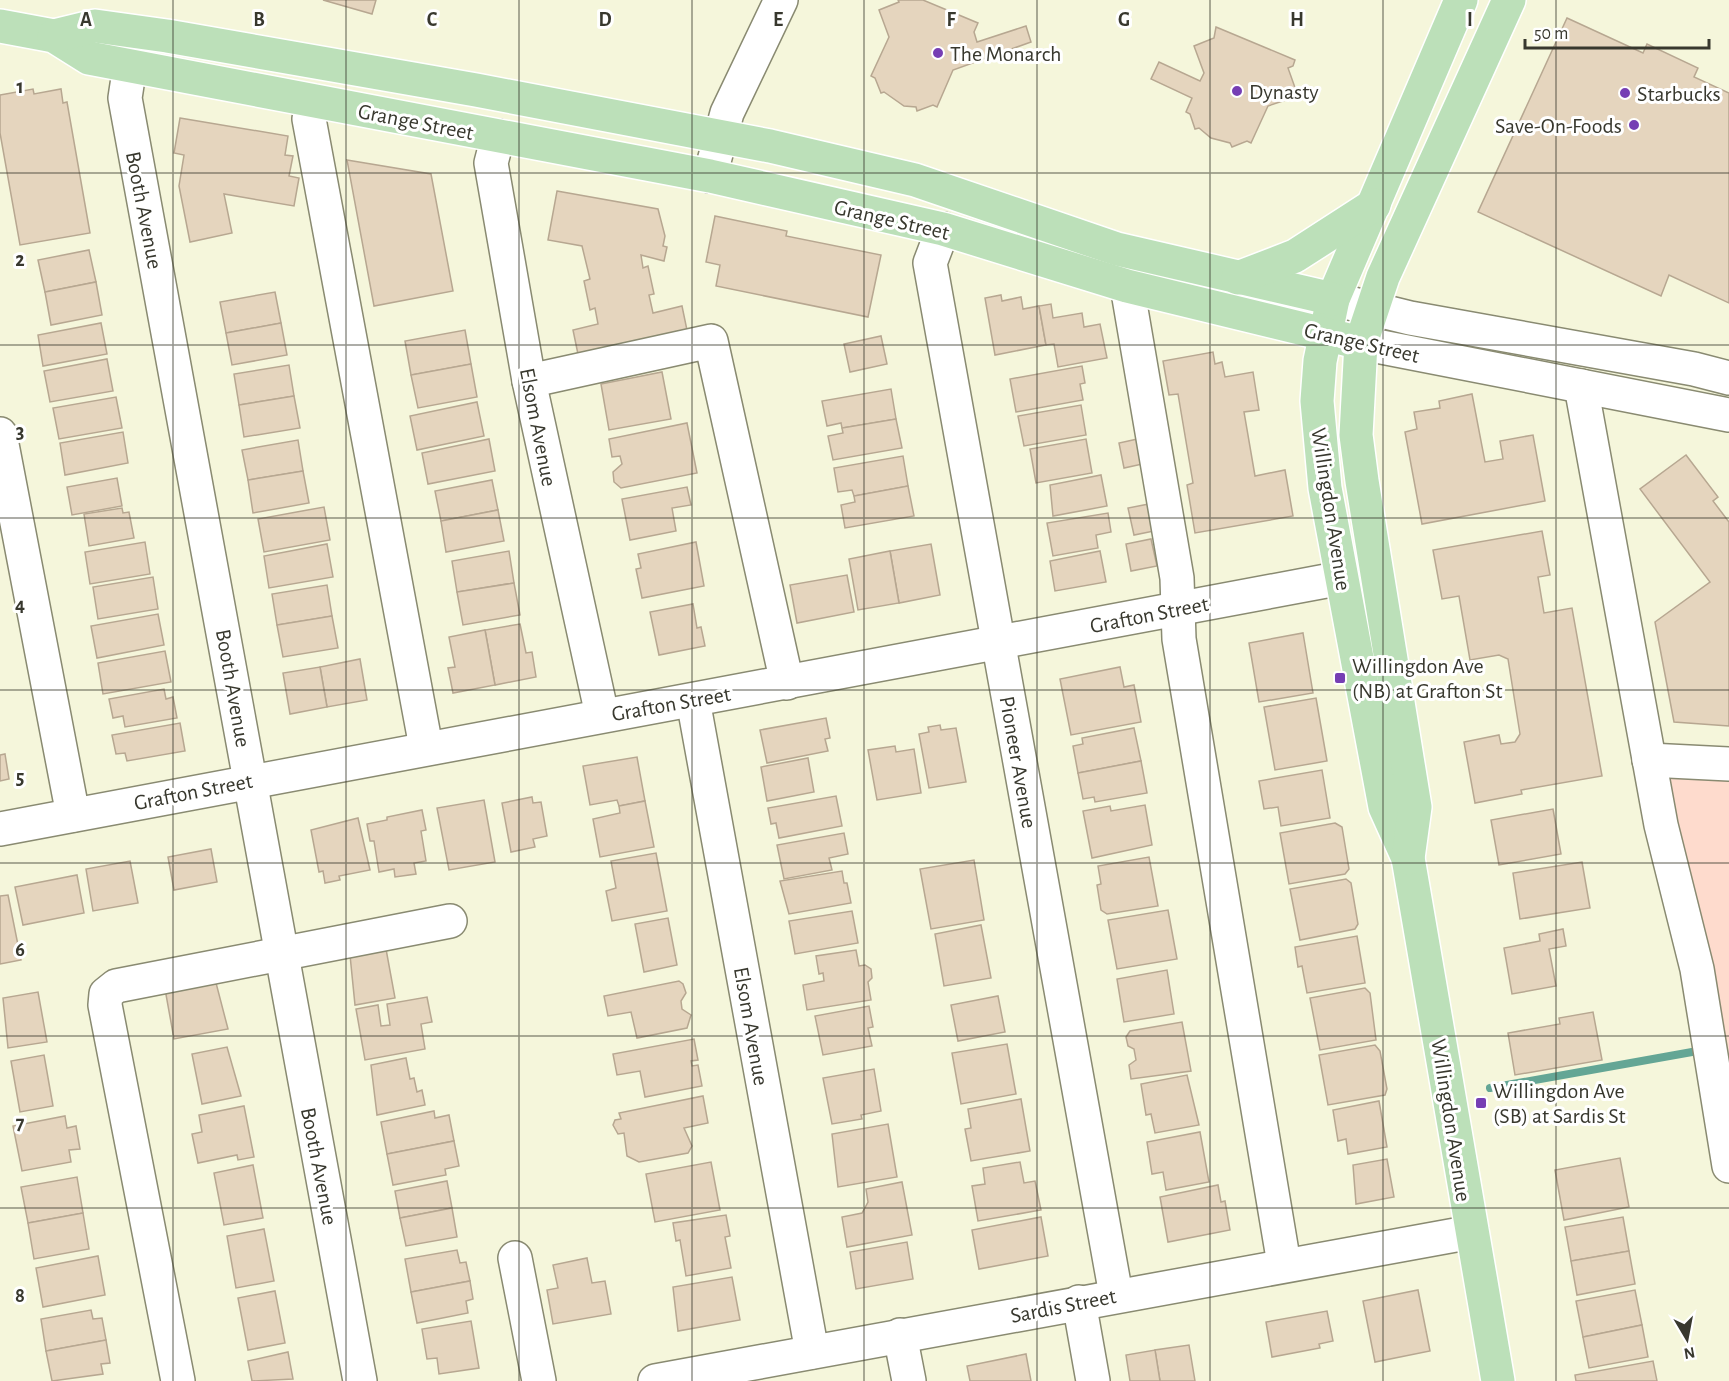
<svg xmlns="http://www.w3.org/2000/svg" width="1729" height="1381" viewBox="0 0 1729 1381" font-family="'Alegreya Sans',sans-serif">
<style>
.green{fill:#fedbcd}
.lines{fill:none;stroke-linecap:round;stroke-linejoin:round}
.stream{stroke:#64a695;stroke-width:8}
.building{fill:#e5d5be;stroke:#b7a791;stroke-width:1.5}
.minor-casing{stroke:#898a71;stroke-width:36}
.major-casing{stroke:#fff;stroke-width:36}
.minor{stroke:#fff;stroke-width:33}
.major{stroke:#bce0b9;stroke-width:33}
.grid{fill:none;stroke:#38382e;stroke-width:1.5;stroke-opacity:0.55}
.poi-dot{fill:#763eb4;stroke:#fff;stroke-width:2}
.labels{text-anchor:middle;stroke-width:6;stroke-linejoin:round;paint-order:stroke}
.poi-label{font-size:22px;fill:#38382e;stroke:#fff;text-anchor:start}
.street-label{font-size:22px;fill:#38382e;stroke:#fff}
.grid-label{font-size:20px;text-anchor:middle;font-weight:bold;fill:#38382e;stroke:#fff;stroke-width:6;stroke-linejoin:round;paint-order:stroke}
</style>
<rect width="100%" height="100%" fill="#f5f6db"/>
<polygon class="green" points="1649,760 1729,764 1729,1074"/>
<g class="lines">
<polyline class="stream" points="1490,1088 1692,1052"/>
</g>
<g class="building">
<polygon points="323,0 376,0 372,14"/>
<polygon points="898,0 923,0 978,23 974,32 977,42 1026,26 1031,42 953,70 937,107 933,105 917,111 916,107 904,106 884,92 881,93 875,78 871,76 889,37 879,10 899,2"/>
<polygon points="1567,18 1643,53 1647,44 1698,68 1694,77 1729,93 1729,303 1669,275 1661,296 1478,212"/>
<polygon points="1216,27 1295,60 1293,66 1288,68 1298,96 1268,106 1251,143 1247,141 1232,147 1230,143 1211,138 1199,128 1195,129 1190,114 1186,112 1192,98 1151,79 1159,62 1200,81 1204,73 1194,46 1214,38"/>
<polygon points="33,89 34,94 61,89 63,103 67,102 90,233 20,245 0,133 0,95"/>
<polygon points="180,118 288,136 285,155 293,156 289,176 299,178 294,206 224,194 232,233 190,242 179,186 184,155 174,153"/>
<polygon points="347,160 431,174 453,291 374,306"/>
<polygon points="557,191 658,209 665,236 663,246 667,247 664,261 641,255 643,268 648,266 654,294 649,295 653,313 682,306 688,335 579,359 573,330 598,324 595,308 590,310 584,281 590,279 582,246 548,240"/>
<polygon points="715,216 787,231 786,236 881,255 868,317 716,286 720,265 706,262"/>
<polygon points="89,250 96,282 45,292 38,260"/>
<polygon points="96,282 102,315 51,325 45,292"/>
<polygon points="275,292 281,323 226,333 220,302"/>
<polygon points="1001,295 1002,301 1021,297 1023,309 1039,306 1046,345 995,355 985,298"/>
<polygon points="1051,304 1053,318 1082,313 1084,327 1100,324 1107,358 1058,367 1054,344 1046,345 1039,306"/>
<polygon points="101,323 107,354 43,366 38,335"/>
<polygon points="281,323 287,355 232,365 226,333"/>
<polygon points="465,330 471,364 411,375 405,341"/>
<polygon points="881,336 887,364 850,372 844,344"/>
<polygon points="1213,352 1215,364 1222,362 1225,377 1253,372 1259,410 1244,412 1255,476 1285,470 1293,516 1195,533 1187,485 1193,483 1178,394 1169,395 1163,361"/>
<polygon points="107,359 113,391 50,402 44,371"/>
<polygon points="471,364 477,397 418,408 411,375"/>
<polygon points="289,365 294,396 239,405 234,374"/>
<polygon points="1082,366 1085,383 1080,384 1083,400 1016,412 1010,379"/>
<polygon points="662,372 671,419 609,430 601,384"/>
<polygon points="891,389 896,419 842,428 841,423 827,426 822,401"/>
<polygon points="1472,394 1485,462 1503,459 1500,441 1533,435 1545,501 1422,524 1405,432 1417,429 1414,412 1440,408 1439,401"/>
<polygon points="294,396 300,428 244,437 239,405"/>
<polygon points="116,397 122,428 59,439 53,408"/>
<polygon points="477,402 484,436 417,450 410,416"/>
<polygon points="1081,405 1086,435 1024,446 1018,416"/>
<polygon points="896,419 902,448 833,460 828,436 843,433 842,428"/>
<polygon points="687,423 697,473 621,488 614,482 613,472 622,464 620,456 612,457 609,439"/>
<polygon points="123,432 128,463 65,475 60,443"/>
<polygon points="1142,438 1147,463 1124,468 1119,443"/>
<polygon points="489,439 495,471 428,484 422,453"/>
<polygon points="1086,439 1092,473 1036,483 1030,449"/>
<polygon points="298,440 303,471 248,480 242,450"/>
<polygon points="1686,455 1718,497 1713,501 1729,522 1729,726 1674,722 1655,622 1710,582 1640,489"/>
<polygon points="903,456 908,486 854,496 852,490 838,492 834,468"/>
<polygon points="303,471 309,503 253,513 248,480"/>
<polygon points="1101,475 1107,506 1053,516 1050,485"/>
<polygon points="117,478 122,506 72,515 67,487"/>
<polygon points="492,480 498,510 441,521 435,491"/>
<polygon points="908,486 914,516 845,528 841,505 855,502 854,496"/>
<polygon points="687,487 691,505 672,508 676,531 630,540 622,499"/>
<polygon points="1154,503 1159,530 1134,535 1128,508"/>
<polygon points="324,507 330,540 264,552 258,519"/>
<polygon points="122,508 123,513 129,512 134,538 89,546 84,514"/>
<polygon points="498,510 504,541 446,552 441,521"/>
<polygon points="1108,513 1111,532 1096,535 1098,548 1053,556 1047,523"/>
<polygon points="1542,531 1550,575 1538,577 1544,613 1572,608 1602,776 1521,790 1522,794 1475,803 1464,742 1499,735 1501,744 1515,742 1520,734 1508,659 1499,655 1470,660 1459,596 1442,599 1433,550"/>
<polygon points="1151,539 1157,566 1131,571 1126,544"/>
<polygon points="145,542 150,574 90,584 85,552"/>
<polygon points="696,542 704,586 642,598 636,569 641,568 638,554"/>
<polygon points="327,544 333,577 269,588 264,556"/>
<polygon points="931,544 940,595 899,603 890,551"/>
<polygon points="509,551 514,583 457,592 452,561"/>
<polygon points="890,551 899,603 858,610 849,559"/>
<polygon points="1100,551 1106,582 1055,591 1050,561"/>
<polygon points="847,575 854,612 797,623 790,585"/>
<polygon points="153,577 158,609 98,619 93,587"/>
<polygon points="514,583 520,615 463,625 457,592"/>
<polygon points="327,585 332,616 277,625 272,594"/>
<polygon points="693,604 697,628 701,627 705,646 659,655 650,612"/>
<polygon points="158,614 164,645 97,658 91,626"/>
<polygon points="332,616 338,648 283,657 277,625"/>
<polygon points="520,624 526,653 532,652 536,677 495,685 485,630"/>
<polygon points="485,630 495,685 453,693 448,668 455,667 449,637"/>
<polygon points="1303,633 1313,693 1259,702 1249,643"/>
<polygon points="165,651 171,682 103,694 98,663"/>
<polygon points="360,659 367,700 327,707 320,667"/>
<polygon points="320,667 327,707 290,714 283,673"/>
<polygon points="1120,667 1124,687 1134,685 1141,722 1071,735 1060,679"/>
<polygon points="164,689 166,699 173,697 177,718 125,727 123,716 113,718 109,699"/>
<polygon points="1316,698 1327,761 1275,770 1264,707"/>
<polygon points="826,718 830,738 825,739 828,751 767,763 760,730"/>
<polygon points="180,723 185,751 127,761 125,753 116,754 112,735"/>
<polygon points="940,725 941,730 956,728 966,782 929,788 919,734 929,732 928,727"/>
<polygon points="1134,728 1141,761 1078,773 1073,746 1083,744 1082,738"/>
<polygon points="895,746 896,752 914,749 921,793 877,800 868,750"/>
<polygon points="5,754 9,779 0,781 0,755"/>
<polygon points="637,757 645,801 619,806 617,800 590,805 583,766"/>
<polygon points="808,758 814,792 767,801 761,767"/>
<polygon points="1141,761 1147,793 1095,802 1094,797 1083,799 1078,773"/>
<polygon points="1322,770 1330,818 1281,826 1278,807 1264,809 1259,781"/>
<polygon points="836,796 842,826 779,838 776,823 771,824 768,808"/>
<polygon points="532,797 533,803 541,802 547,836 533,839 535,847 511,852 502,803"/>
<polygon points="484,800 495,862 449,870 437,808"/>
<polygon points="645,801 654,847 600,857 593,819 620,813 619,806"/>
<polygon points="1145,805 1152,845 1092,858 1083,811 1110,806 1111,811"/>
<polygon points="1553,809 1561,854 1499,865 1491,820"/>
<polygon points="422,810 426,830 421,831 426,861 414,863 416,874 395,877 394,869 379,872 374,841 370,841 367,824 387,820 387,817"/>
<polygon points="358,818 370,870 339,876 340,880 325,883 323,871 319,872 311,830"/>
<polygon points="1335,823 1342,827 1349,869 1345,874 1289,884 1280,833"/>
<polygon points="844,833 848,854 829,858 832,870 784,879 777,845"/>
<polygon points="211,849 217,882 174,890 168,857"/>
<polygon points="656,853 667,911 612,921 606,891 616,888 611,861"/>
<polygon points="1149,857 1158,906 1107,914 1101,910 1097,885 1101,884 1098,866"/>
<polygon points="974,860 984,920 931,929 920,869"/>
<polygon points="130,861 138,903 93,911 86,869"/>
<polygon points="1582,862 1590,908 1520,919 1513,873"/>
<polygon points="842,871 844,883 847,883 851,903 789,914 780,881"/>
<polygon points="77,875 84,913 23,925 15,887"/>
<polygon points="1346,879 1351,883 1358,924 1355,929 1300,940 1290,889"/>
<polygon points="8,895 21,960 0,964 0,896"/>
<polygon points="1168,910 1177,959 1117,969 1108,920"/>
<polygon points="852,911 858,943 795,954 789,921"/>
<polygon points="668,918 677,965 644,972 635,924"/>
<polygon points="981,925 991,978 944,986 935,934"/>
<polygon points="1563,929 1566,946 1549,949 1556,986 1512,994 1504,948 1540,941 1539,934"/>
<polygon points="1357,936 1365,983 1307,993 1302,966 1298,967 1295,947"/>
<polygon points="386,949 395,998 355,1005 350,955"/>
<polygon points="856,950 859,966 865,965 871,969 872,978 868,982 871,1000 807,1010 803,985 824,981 823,973 819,974 816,956"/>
<polygon points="1167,970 1174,1014 1124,1022 1117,979"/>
<polygon points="215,979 228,1029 174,1039 165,989"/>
<polygon points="679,981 683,984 686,993 681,1001 682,1009 691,1015 687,1028 637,1038 631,1012 608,1016 604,996"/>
<polygon points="1365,988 1370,993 1376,1040 1320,1050 1310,998"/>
<polygon points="38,992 47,1042 8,1048 3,998"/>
<polygon points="998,996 1005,1032 958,1041 951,1005"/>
<polygon points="427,997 432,1022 421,1024 425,1049 365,1060 356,1009 378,1005 381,1026 390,1025 387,1004"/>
<polygon points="869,1006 873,1027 868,1028 872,1046 823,1055 815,1016"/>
<polygon points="1593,1012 1602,1060 1515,1075 1508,1033 1560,1024 1559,1018"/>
<polygon points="1182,1022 1191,1071 1131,1079 1129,1065 1136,1060 1134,1049 1128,1046 1126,1037 1130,1031"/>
<polygon points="694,1039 698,1060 691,1061 692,1066 698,1065 702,1086 645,1097 640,1071 617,1075 613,1054"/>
<polygon points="1007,1044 1016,1094 961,1104 952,1053"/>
<polygon points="1375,1045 1380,1051 1387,1089 1385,1095 1328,1105 1319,1055"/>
<polygon points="227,1047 241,1096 202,1104 192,1054"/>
<polygon points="44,1055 53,1106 20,1112 11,1061"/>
<polygon points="406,1058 410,1079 414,1078 417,1092 422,1090 425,1105 377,1115 371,1065"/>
<polygon points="874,1069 881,1111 861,1115 862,1119 832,1124 823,1078"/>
<polygon points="1187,1075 1199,1125 1155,1133 1151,1114 1146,1115 1141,1084"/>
<polygon points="703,1096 708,1123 684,1128 692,1146 688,1153 639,1162 627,1156 624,1133 618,1134 613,1125 615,1120 621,1119 619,1113"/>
<polygon points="1021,1099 1030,1151 971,1161 965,1129 971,1128 968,1109"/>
<polygon points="1379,1101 1387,1147 1348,1154 1346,1139 1338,1141 1333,1110"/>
<polygon points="244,1106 254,1157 238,1160 237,1155 198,1163 192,1134 202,1132 199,1115"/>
<polygon points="434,1111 435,1118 449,1115 454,1141 387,1154 381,1122"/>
<polygon points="65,1116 67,1128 76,1126 80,1149 69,1150 71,1162 22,1171 13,1126"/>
<polygon points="888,1124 897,1177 838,1187 832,1134"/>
<polygon points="1200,1132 1209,1182 1166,1190 1163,1172 1152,1174 1147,1142"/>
<polygon points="454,1141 459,1166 445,1169 446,1175 393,1185 387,1154"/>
<polygon points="1620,1158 1629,1207 1564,1220 1555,1170"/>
<polygon points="1387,1159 1394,1197 1356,1204 1353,1165"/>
<polygon points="711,1162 720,1210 655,1222 646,1174"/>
<polygon points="1020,1162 1024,1183 1035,1181 1041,1210 978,1221 972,1186 985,1184 983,1168"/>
<polygon points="253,1165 263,1218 224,1225 214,1173"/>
<polygon points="77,1177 83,1213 28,1223 21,1187"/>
<polygon points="447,1181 452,1208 400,1218 395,1191"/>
<polygon points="902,1182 912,1235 847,1247 842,1217 862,1213 868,1202 866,1189"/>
<polygon points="1218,1185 1221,1202 1225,1201 1230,1230 1168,1242 1160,1197"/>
<polygon points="452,1208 457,1237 406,1246 400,1218"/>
<polygon points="83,1213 89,1249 34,1259 28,1223"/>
<polygon points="726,1215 730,1236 725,1237 731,1268 686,1276 680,1240 676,1241 673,1223"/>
<polygon points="1041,1217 1048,1256 979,1269 972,1230"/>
<polygon points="1623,1217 1629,1251 1571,1261 1565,1227"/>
<polygon points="264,1229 274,1281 236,1288 227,1236"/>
<polygon points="907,1242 913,1279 856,1289 850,1252"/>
<polygon points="457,1250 460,1263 466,1262 470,1281 411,1292 405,1259"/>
<polygon points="1629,1251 1635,1284 1577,1295 1571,1261"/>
<polygon points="98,1256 105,1295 43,1307 36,1268"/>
<polygon points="587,1258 592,1283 605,1281 611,1314 553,1324 547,1290 558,1288 553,1265"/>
<polygon points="732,1277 740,1320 678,1331 673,1287"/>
<polygon points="470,1281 473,1299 466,1301 468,1313 417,1323 411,1292"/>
<polygon points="1418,1290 1430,1351 1375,1362 1363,1301"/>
<polygon points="1635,1290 1642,1325 1583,1337 1576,1301"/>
<polygon points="275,1291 285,1343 248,1350 238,1298"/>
<polygon points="91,1310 93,1319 102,1318 106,1340 46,1351 41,1319"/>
<polygon points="1327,1311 1333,1341 1319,1344 1320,1348 1272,1357 1266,1322"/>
<polygon points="471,1321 479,1368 439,1374 437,1358 427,1359 422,1329"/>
<polygon points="1642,1325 1648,1357 1589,1368 1583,1337"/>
<polygon points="106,1340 110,1363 101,1364 103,1374 52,1381 46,1351"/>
<polygon points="1189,1345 1195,1381 1160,1381 1155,1350"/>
<polygon points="1155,1350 1160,1381 1130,1381 1126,1355"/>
<polygon points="288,1352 293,1379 252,1381 248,1361"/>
<polygon points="1026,1354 1031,1381 970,1381 967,1366"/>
<polygon points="1653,1361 1657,1381 1576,1381 1575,1375"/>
</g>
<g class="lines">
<defs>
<g id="minor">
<polyline points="130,65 125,98 360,1381"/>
<polyline points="313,101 309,119 426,747"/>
<polyline points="498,136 491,163 529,381 602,715"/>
<polyline points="710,176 727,113 781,0"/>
<polyline points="943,229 930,263 1116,1295"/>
<polyline points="1127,286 1177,578 1179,639 1284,1264"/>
<polyline points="1333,299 1410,318 1694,369 1729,378"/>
<polyline points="1361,343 1729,415"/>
<polyline points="529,381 711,341 787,683"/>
<polyline points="1581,386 1661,825 1697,969 1729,1166"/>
<polyline points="0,434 73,815"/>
<polyline points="693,700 812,1352"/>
<polyline points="1649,760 1729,764"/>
<polyline points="0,829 1342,578"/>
<polyline points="515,1258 539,1381"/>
<polyline points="1079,1302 1093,1381"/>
<polyline points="900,1335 909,1381"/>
<polyline points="178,1381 105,1005 106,994 116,986 450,921"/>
<polyline points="655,1381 1472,1232"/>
</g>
<g id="major">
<polyline points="1461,0 1333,299 1320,361 1317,401 1325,488 1385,807 1408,858 1498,1381"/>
<polyline points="0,26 54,36 89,58 710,176 943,229 1127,286 1361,343"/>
<polyline points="54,36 95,26 167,36 476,90 770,146 915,180 1117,249 1333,299"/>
<polyline points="1238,278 1295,256 1374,205"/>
<polyline points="1408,858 1415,807 1362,481 1356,435 1361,343 1383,277 1509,0"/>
</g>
</defs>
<use href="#minor" class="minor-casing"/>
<use href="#major" class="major-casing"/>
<use href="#minor" class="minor"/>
<use href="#major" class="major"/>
</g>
<path class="grid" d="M173 0V1381M346 0V1381M519 0V1381M692 0V1381M864 0V1381M1037 0V1381M1210 0V1381M1383 0V1381M1556 0V1381M0 173H1729M0 345H1729M0 518H1729M0 690H1729M0 863H1729M0 1036H1729M0 1208H1729"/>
<g class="poi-dot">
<circle cx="938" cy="53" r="6"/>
<circle cx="1237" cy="91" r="6"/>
<circle cx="1625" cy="93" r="6"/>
<circle cx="1634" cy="125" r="6"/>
<rect x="1334" y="672" width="12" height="12" rx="3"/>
<rect x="1475" y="1097" width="12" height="12" rx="3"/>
</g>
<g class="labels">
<g class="poi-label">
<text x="950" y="61">The Monarch</text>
<text x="1249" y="99">Dynasty</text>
<text x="1637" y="101">Starbucks</text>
<text x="1622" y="133" text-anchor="end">Save-On-Foods</text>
<text x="1352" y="673">Willingdon Ave<tspan x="1352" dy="25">(NB) at Grafton St</tspan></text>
<text x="1493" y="1098">Willingdon Ave<tspan x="1493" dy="25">(SB) at Sardis St</tspan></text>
</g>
<g class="street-label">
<text transform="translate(416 121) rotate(11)" y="8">Grange Street</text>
<text transform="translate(145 210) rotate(79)" y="8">Booth Avenue</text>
<text transform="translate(892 219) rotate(13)" y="8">Grange Street</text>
<text transform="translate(1362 342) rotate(13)" y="8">Grange Street</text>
<text transform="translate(539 427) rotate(79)" y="8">Elsom Avenue</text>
<text transform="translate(1332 509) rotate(81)" y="8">Willingdon Avenue</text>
<text transform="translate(1149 614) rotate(-11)" y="8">Grafton Street</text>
<text transform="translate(234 688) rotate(80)" y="8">Booth Avenue</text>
<text transform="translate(671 703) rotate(-10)" y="8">Grafton Street</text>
<text transform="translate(1019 762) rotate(80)" y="8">Pioneer Avenue</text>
<text transform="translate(193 791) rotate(-11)" y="8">Grafton Street</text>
<text transform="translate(752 1026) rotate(80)" y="8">Elsom Avenue</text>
<text transform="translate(1452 1120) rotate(81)" y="8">Willingdon Avenue</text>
<text transform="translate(320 1166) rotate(79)" y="8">Booth Avenue</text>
<text transform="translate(1063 1305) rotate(-11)" y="8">Sardis Street</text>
</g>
</g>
<g class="grid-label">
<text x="86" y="26">A</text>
<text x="259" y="26">B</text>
<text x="432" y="26">C</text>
<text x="605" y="26">D</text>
<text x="778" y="26">E</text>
<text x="951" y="26">F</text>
<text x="1124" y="26">G</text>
<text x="1297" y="26">H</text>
<text x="1470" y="26">I</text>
<text x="20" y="93">1</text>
<text x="20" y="266">2</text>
<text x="20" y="438">3</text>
<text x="20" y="611">4</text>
<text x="20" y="784">5</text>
<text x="20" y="956">6</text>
<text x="20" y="1129">7</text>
<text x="20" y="1302">8</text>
</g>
<g transform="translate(1687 1339) rotate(170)" stroke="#ffffff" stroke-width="4.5" paint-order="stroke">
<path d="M0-4.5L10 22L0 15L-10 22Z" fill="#38382e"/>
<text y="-9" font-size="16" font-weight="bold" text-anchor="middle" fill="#38382e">N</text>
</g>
<path d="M1525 39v9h184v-9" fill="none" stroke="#38382e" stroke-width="3"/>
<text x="1534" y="39" font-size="18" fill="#38382e" stroke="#ffffff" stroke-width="4.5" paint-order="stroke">50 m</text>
</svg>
